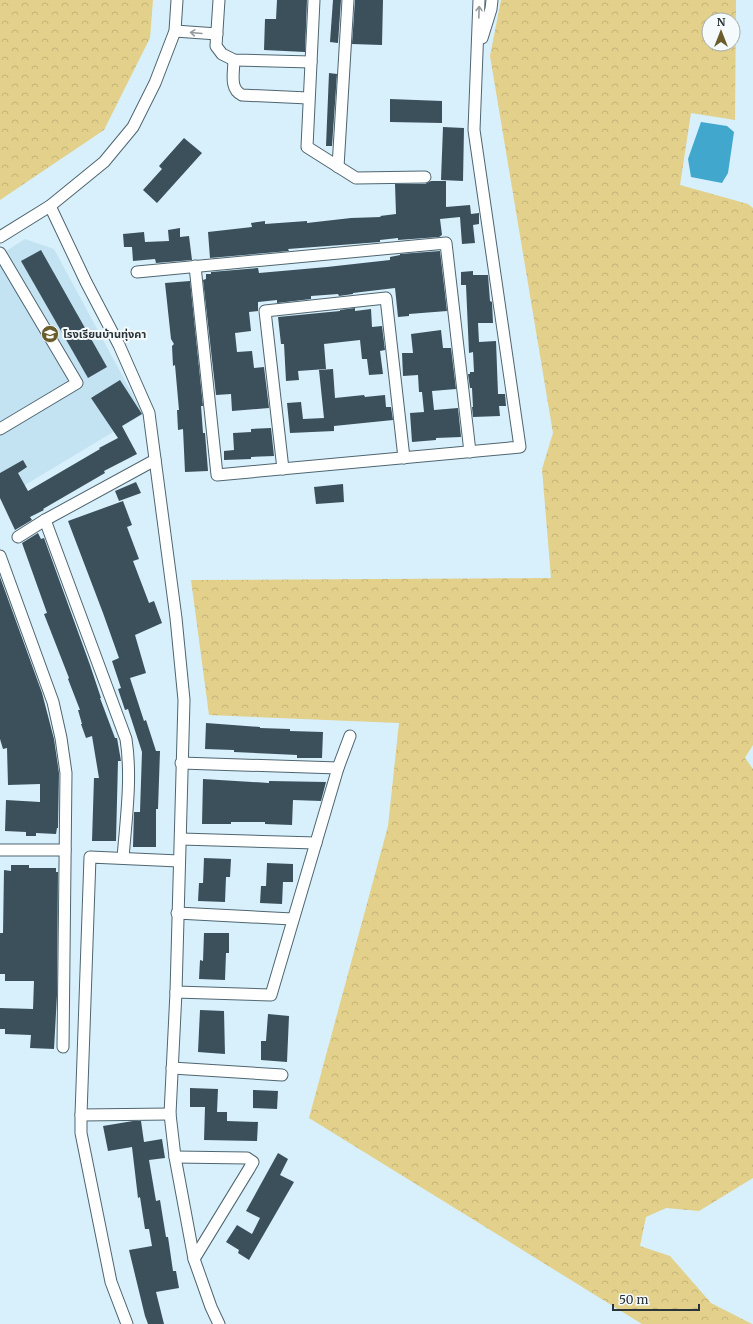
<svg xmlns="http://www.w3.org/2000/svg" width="753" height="1324" viewBox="0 0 753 1324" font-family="Merriweather,'Noto Sans Thai',serif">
<defs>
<pattern id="forest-crowns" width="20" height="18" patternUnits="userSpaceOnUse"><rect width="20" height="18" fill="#e3d08a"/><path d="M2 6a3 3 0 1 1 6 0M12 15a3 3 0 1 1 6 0" fill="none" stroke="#c3b378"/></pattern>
</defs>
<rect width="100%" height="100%" fill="#d7f0fc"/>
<polygon fill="#c3e3f3" points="25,239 54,249 143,414 0,500 0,255"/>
<g fill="url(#forest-crowns)" fill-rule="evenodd">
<polygon points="0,0 153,0 150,38 104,130 0,200"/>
<path d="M501 0H736L735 120 691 113 680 185 748 204 753 208V745L745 758 753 769V1178L699 1211 666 1208 646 1217 640 1246 670 1256 711 1303 752 1324H642L309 1118 388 826 399 723 209 715 191 580 551 578 542 469 553 433 490 56ZM709 20H733V44H709Z"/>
</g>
<polygon fill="#41a7cd" points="701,122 727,126 734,132 728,173 722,183 691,177 688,159"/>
<g fill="#3b505a">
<polygon points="277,0 307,0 305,52 264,50 265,19 276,19"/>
<polygon points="333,0 341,0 338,43 330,42"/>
<polygon points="355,0 383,0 382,45 352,44"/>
<polygon points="329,73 337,74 332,146 326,146"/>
<polygon points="390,99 442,101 442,123 390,122"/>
<polygon points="443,127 464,128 463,181 441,180"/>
<polygon points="184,138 202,153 157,203 143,190 162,169 159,166"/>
<polygon points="431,181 446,181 446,207 470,205 471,214 479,213 479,224 473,225 475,243 462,244 460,217 440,219 442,235 439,237 398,240 398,238 380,240 380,242 288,249 289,251 210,258 208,232 252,227 251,223 265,221 265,224 307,221 307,223 351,218 381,217 380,216 396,214 395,184 425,184"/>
<polygon points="180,228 180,237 189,236 192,260 156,263 155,259 133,261 132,247 124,247 123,234 144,232 145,242 169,241 168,230"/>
<polygon points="41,250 107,367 88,378 21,261"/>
<polygon points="440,251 447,311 409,314 409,316 398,317 395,288 353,293 353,294 339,296 338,294 311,296 311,299 277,303 277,300 258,302 258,311 249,312 251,331 235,333 237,352 252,351 254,368 264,367 269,408 232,411 231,394 216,395 203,280 206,279 206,274 211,274 211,272 258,268 259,273 327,267 390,260 390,257 400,255 400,254"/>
<polygon points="473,271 473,275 488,275 490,301 492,302 493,323 478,323 479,342 496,341 498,394 505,394 506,406 499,406 500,416 473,417 472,407 473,407 472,388 470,388 468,374 470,374 470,372 474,372 473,352 469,353 466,285 461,285 461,272"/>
<polygon points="190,281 203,406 201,406 203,433 205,433 208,471 185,472 183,429 178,430 177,410 179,410 175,365 173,366 172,346 174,344 171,339 165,283"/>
<polygon points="355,308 355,311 371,309 372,327 382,326 385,350 380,351 383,374 369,375 367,359 362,359 360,340 324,344 326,369 298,371 299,380 286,381 284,344 281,344 278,317 340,311 340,310"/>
<polygon points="441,330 443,348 451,348 456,389 432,391 434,410 458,408 461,437 436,438 436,440 412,442 410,413 424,412 422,392 419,392 418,375 403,376 402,353 413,353 411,334"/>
<polygon points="333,369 335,398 364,395 365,397 385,395 386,407 391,407 393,420 334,426 334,431 290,433 287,403 301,402 303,419 324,418 319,370"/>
<polygon points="120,380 142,414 122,426 137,454 104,471 105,473 43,509 44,510 30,517 32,520 15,530 0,498 0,473 23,460 27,467 18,473 28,491 100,449 99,448 118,438 91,398"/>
<polygon points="271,428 274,456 251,457 251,459 224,460 224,451 234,450 233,433 251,432 251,429"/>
<polygon points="136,482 141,493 119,501 115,491"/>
<polygon points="343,484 344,502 316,504 314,487"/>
<polygon points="123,501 132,525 127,527 139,559 133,561 149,603 154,601 162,623 135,635 146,673 130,678 144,721 146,720 156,751 160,751 158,809 156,809 156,847 133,847 134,812 140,812 142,752 128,709 125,710 118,689 121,688 112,661 119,658 103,613 68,521"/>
<polygon points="38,533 41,539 44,538 90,665 101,698 100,698 115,738 117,738 121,761 118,761 116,841 92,841 94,778 99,778 92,736 86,738 81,724 82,724 78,710 80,710 68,679 69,678 44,614 47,613 22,543"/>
<polygon points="0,577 42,693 54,739 59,773 58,828 57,828 56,834 36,833 36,836 26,836 26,832 5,831 6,800 40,802 40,784 8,785 7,748 3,749 0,739"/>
<polygon points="206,723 260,727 260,728 290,729 290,731 323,732 322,758 297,758 297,755 234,752 234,750 205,749"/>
<polygon points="203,779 269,783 269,781 326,782 321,801 293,800 292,825 265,824 265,822 231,822 231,824 202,824"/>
<polygon points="204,858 231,859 230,877 226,877 225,902 198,901 199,883 203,883"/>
<polygon points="267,863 293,864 293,882 283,882 282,904 260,903 261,886 266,886"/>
<polygon points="11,865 29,865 29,868 56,868 56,872 58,872 57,995 54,1049 30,1048 31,1035 5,1034 5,1029 0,1029 0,1008 33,1009 34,981 5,981 5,974 0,974 0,933 3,933 4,870 11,871"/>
<polygon points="204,933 229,933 229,953 226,953 225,980 199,979 200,960 203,961"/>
<polygon points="200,1010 224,1011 225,1054 198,1052"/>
<polygon points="268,1014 289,1016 287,1062 261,1060 261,1041 266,1041"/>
<polygon points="190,1088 218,1089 217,1112 227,1112 227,1121 258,1122 257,1141 204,1140 205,1107 190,1107"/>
<polygon points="253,1090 278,1091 277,1109 253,1108"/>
<polygon points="133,1121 141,1121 144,1142 162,1139 165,1158 149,1160 156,1201 160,1200 166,1237 168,1237 173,1271 176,1271 179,1288 156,1292 164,1324 148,1324 145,1316 129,1250 152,1246 149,1229 145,1229 140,1197 138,1198 132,1147 108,1151 103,1126"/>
<polygon points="278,1153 288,1159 280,1175 294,1182 249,1260 238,1253 239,1250 226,1242 237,1225 252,1234 260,1218 246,1211"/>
</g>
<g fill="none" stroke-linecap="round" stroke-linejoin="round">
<defs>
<g id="minor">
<polyline points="219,0 216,46 222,54 234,60 311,62"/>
<polyline points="314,0 307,147 356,178 425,177"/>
<polyline points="175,31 217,34"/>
<polyline points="482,38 491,9 492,0"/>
<path d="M234 60C234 72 229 89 242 95L308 98"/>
<polyline points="338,167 348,0"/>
<polyline points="50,206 86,282 119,345 149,413 150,421 176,618 184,700 176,992 170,1114 175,1157 194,1259 211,1307 219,1324"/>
<polyline points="0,237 50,206 104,162 133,127 155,83 175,31 177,0"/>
<polyline points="0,253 77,383 0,429"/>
<polyline points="195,266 217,475 520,447 474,130 479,0"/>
<polyline points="137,272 446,243 470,452"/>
<polyline points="283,469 265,311 386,298 404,458"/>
<path d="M45 520 126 739C132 778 126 819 123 858"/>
<polyline points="18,537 45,520 155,460"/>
<polyline points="0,556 53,702 61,738 66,773 63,1047"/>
<polyline points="181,763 338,768"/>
<polyline points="181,839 316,843"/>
<polyline points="0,850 65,850"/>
<polyline points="177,913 292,919"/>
<polyline points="176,992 271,995 338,768 350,736"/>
<polyline points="172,1068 282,1075"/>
<polyline points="81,1115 170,1114"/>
<polyline points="175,1157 247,1158 253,1162 249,1169 194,1259"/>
<polyline points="127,1324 111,1282 81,1133 81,1115 90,857 179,861"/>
</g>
</defs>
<use href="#minor" stroke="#4f656f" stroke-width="13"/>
<use href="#minor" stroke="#fff" stroke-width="11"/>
</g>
<defs><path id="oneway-shaft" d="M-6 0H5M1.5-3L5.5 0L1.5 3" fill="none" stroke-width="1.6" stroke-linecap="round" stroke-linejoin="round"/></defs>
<g stroke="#959a9c">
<use href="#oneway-shaft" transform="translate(479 12) rotate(-88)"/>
<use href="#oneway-shaft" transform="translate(196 33) rotate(-175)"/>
</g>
<defs>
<symbol id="school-disc" viewBox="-11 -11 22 22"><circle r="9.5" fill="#6a5d2a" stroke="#f5fafc"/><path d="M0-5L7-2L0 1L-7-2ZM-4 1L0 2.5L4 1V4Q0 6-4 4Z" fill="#fff"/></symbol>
</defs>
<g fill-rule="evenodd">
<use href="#school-disc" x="40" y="324" width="20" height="20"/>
</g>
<g text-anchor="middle" stroke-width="4" stroke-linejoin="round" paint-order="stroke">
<g font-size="11" font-weight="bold" fill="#2b3539" stroke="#f5fafc" text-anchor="start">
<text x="63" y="338">โรงเรียนบ้านทุ่งคา</text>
</g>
</g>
<g transform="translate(721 32)"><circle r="19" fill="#f5fafc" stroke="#a4abae"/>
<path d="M0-3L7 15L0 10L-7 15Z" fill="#6a5d2a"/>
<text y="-6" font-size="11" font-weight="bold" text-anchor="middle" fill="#2b3539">N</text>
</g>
<path d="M613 1304v6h86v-6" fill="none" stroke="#2b3539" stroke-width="2"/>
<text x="619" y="1304" font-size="12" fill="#2b3539" stroke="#f5fafc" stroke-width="3" paint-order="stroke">50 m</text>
</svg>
